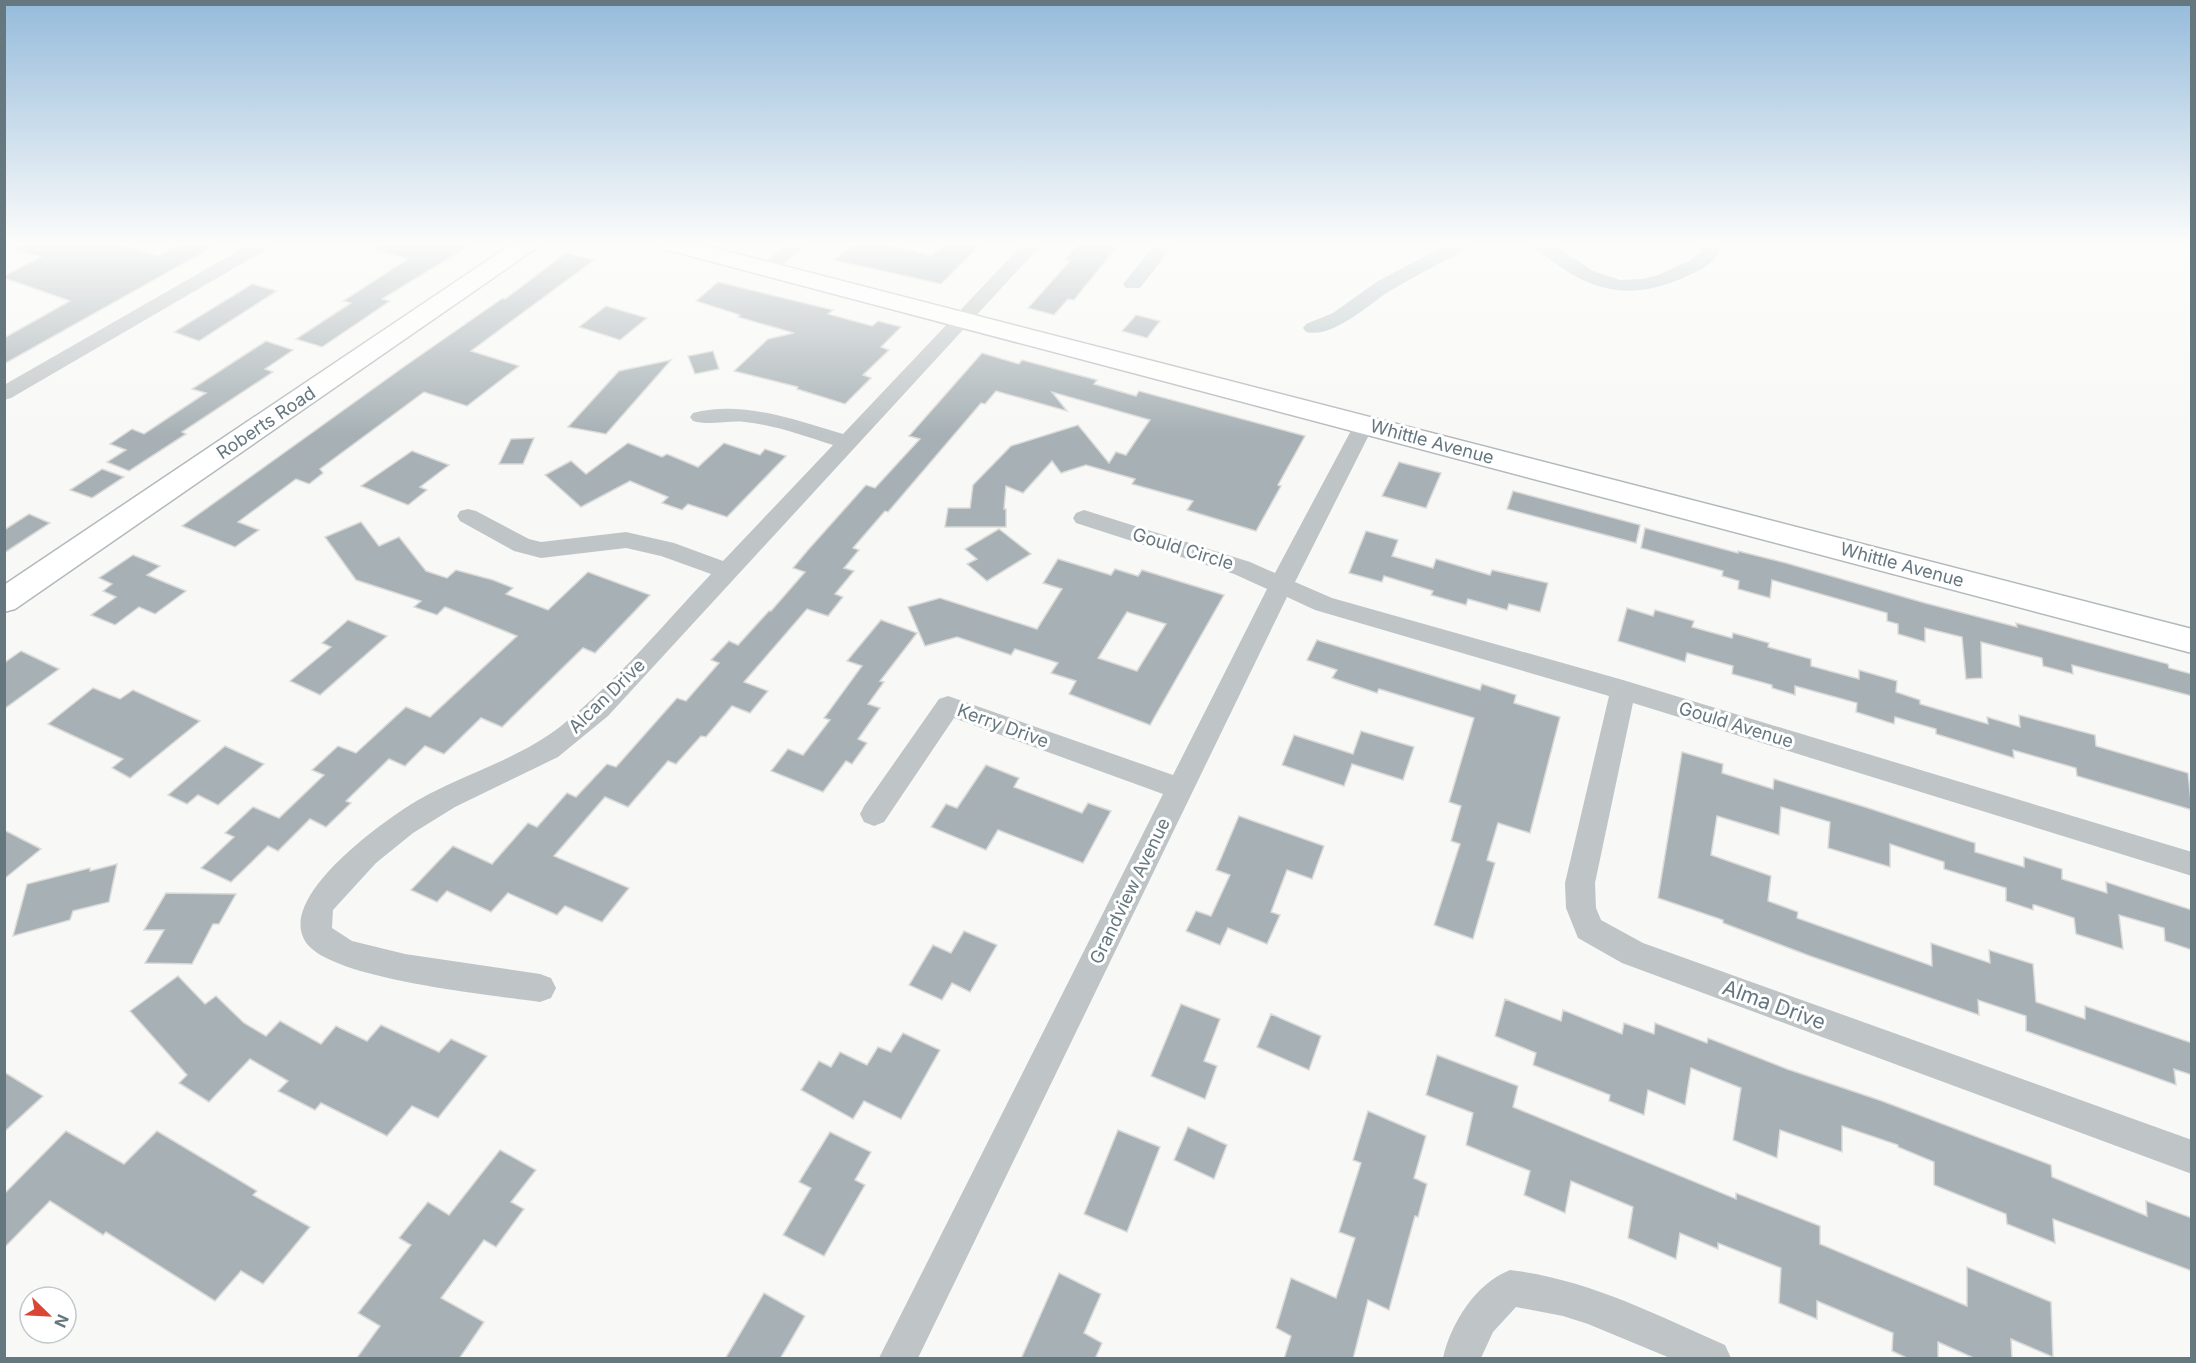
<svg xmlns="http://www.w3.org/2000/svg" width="2196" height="1363" viewBox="0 0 2196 1363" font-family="Inter,sans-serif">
<rect width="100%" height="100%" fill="#f8f8f6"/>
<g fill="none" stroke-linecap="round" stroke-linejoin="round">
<g fill="#b8c5c8" fill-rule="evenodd">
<polygon points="1155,244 1174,244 1140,288 1126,288 1123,284"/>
<path d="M1448 244H1471L1469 248C1444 261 1419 274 1395 288 1371 301 1335 339 1306 332L1303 328 1306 324 1333 313 1378 281Z"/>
<path d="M1530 244H1552L1593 271 1620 280 1642 279 1658 275 1689 261 1701 252V244H1719L1720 252C1711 266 1698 271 1683 278 1632 300 1595 293 1552 261 1545 256 1535 251 1530 244Z"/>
</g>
</g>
<g fill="#a7b1b5" stroke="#dadad8" stroke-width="1.5" fill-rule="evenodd">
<polygon points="19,244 122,244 158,256 179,244 218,244 4,364 4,338 70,301 4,278 4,276 41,257 16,249"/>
<polygon points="377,244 472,244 382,299 390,301 322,347 296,339 351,303 343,301 408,259 376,249"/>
<polygon points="853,244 886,244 932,256 944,244 981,244 941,284 834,260"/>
<polygon points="1079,244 1119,244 1074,300 1068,299 1054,315 1028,308 1070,261 1065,260"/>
<polygon points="566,253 594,260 471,351 519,366 467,406 424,392 320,469 323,473 309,484 296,479 238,522 259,530 235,547 182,526 405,366 503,298 505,299"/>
<polygon points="718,282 833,310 828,314 872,326 878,321 901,327 881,347 889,350 863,375 871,378 845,404 797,389 798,387 734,371 768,339 794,333 738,317 740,315 696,301"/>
<polygon points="252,284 277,291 199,341 174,332"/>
<polygon points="606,306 647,318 620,340 579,327"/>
<polygon points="1136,315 1160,321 1147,338 1122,331"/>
<polygon points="266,341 293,350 265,369 273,372 182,432 186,434 129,471 107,462 126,450 110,444 132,429 144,434 206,393 192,389"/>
<polygon points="713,351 719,369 695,374 688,356"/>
<polygon points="982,353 1019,364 1022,360 1097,380 1094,384 1136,396 1139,391 1305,436 1278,485 1281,486 1256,531 1187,510 1193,501 1132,484 1135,479 1086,465 1061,473 1052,461 1023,493 1006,486 1004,509 1006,509 1006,527 945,527 948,508 970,508 973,485 1011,446 1078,425 1109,463 1116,452 1126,455 1150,420 1052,392 1067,411 996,391 985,404 981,403 888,512 885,511 853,548 859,550 844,568 854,571 835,594 843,597 828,616 807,609 744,682 768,691 750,713 732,706 706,737 701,736 676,764 668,761 628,807 605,797 554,856 629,888 602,922 565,906 557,915 508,893 491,912 447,891 437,902 411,890 453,846 492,864 528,823 537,827 567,793 576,797 607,764 616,767 677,698 686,701 719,663 711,660 729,641 738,645 769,611 771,611 805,572 793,568 808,550 866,485 875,488 920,439 909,436"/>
<polygon points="671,360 606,434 568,427 619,371"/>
<polygon points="534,438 523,464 499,464 511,439"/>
<polygon points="628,443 662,457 667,454 698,467 724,443 760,455 765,449 786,456 727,517 688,504 682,510 662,503 668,497 630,481 581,507 545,475 571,461 586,474"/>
<polygon points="412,451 449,465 420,487 427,490 408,505 361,486"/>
<polygon points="1399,462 1441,473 1426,508 1382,496"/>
<polygon points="102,469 124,477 92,498 70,490"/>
<polygon points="1513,491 1640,525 1636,543 1507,509"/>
<polygon points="29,514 50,523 4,553 4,530"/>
<polygon points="361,522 379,546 399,537 426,571 447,578 456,570 493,580 513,588 506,594 548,610 588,572 650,595 595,653 583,648 502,727 481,718 444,754 425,746 405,766 389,759 346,801 351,803 326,827 310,819 278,851 268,846 231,882 201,868 234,837 225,833 253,807 279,818 324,775 312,770 338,746 356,753 406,707 430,717 517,636 445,607 437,615 414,607 421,601 356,580 325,537"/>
<polygon points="1645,528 1738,553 1738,551 1786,563 1925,603 2017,627 2016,623 2168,664 2169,668 2192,674 2192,696 2072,665 2073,674 2043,666 2042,658 1981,642 1982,678 1966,679 1962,637 1925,628 1925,642 1898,634 1898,624 1887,621 1887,613 1772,580 1770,598 1738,589 1739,581 1722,576 1723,571 1641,548"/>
<polygon points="999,529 1031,554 987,581 967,564 977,559 965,549"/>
<polygon points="1366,531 1398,540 1392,556 1433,568 1436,559 1490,575 1492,570 1548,583 1540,612 1509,604 1507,610 1468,599 1466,605 1431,595 1433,591 1384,576 1382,582 1349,573"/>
<polygon points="133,555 160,566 147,575 186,591 155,614 139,607 115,625 91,615 116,597 103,591 112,584 99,578"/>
<path d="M1058 559 1111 575 1115 569 1138 576 1142 570 1224 595 1150 725 1069 694 1076 681 1051 673 1058 663 1015 649 1011 655 957 637 925 646 908 607 940 598 1037 629 1062 589 1043 583ZM1127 612 1166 624 1137 671 1098 658Z"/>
<polygon points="1627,608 1653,616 1655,610 1694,621 1692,627 1732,638 1733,633 1769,643 1768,647 1811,659 1811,666 1859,679 1859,670 1897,681 1896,692 1920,700 1920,704 1988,724 1987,717 2020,727 2019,715 2095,735 2096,746 2188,773 2192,810 2077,776 2076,768 2013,750 2014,758 1936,734 1936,729 1895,717 1894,724 1856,712 1857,703 1795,686 1795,695 1772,688 1772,685 1732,674 1733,666 1687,653 1685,662 1618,641"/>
<polygon points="348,620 387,636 320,695 290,681 331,647 322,643"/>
<polygon points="881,620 917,633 880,681 884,682 868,704 880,708 858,739 867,743 852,764 846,761 823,792 771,771 788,749 803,755 830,720 824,718 862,666 847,661"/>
<polygon points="1317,640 1480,690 1482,684 1516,695 1514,703 1560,717 1530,833 1498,823 1487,860 1495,863 1473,939 1434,925 1460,844 1451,841 1461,806 1449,802 1474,718 1379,689 1377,693 1332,678 1337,670 1307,660"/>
<polygon points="21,651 59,669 4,709 4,663"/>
<polygon points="93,688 120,699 133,690 200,721 130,778 112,768 123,759 48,724"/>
<polygon points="1361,731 1414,747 1403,780 1352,764 1344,786 1282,765 1294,735 1353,754"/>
<polygon points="225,746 264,764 218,805 198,795 187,804 168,795"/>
<polygon points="1682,752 1723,764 1722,773 1773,789 1774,779 1865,807 1975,843 1975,852 2024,867 2024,857 2062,869 2062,879 2107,893 2106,882 2192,910 2192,950 2165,941 2164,928 2119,915 2123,949 2076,934 2074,918 2035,905 2033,905 2033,910 2006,901 2006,888 1944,869 1944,862 1890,844 1890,867 1828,848 1830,822 1781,807 1779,835 1717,816 1711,855 1771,876 1768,901 1798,912 1797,918 1932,966 1931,943 1990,963 1989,950 2033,964 2036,1002 2085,1019 2085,1006 2192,1043 2192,1075 2174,1069 2176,1085 2026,1031 2026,1016 1978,1000 1979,1015 1810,956 1723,923 1723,920 1658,898"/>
<polygon points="986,765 1019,778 1014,787 1082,813 1088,803 1111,811 1083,863 998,830 986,850 931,827 946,804 957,808"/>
<polygon points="1239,816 1324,846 1312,879 1287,870 1271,912 1280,915 1267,944 1228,928 1220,945 1186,931 1196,911 1211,916 1230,875 1216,870"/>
<polygon points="4,830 41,849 4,879"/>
<polygon points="117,864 109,902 73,911 70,920 13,936 27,884 90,868 90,871"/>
<polygon points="166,893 236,894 219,924 213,924 192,964 145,963 164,930 144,930"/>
<polygon points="964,931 997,945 970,992 952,983 942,1000 909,985 933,945 951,953"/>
<polygon points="178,976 205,1004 216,996 244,1023 266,1036 280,1021 321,1044 336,1026 367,1041 381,1025 439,1052 451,1039 487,1056 438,1118 412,1106 387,1136 321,1103 315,1110 278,1091 288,1081 250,1059 209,1102 179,1083 187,1075 130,1011"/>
<polygon points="1505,999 1561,1021 1563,1010 1622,1034 1624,1023 1654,1034 1655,1023 1707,1043 1708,1038 1787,1069 1882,1101 2051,1165 2052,1177 2147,1216 2146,1201 2192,1218 2192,1271 2053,1219 2055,1243 2007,1224 2006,1214 1934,1185 1934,1162 1898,1147 1898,1145 1842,1126 1842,1152 1780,1130 1777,1158 1733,1140 1741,1088 1691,1068 1685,1105 1648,1090 1644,1115 1609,1101 1610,1095 1533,1065 1536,1053 1495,1036"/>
<polygon points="1181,1004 1220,1019 1204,1061 1217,1066 1205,1099 1151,1076"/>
<polygon points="1271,1014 1321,1036 1309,1070 1257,1047"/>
<polygon points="903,1033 940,1050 901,1119 864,1101 853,1119 801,1090 819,1061 831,1067 840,1052 867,1065 878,1047 891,1052"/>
<polygon points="1437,1055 1518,1086 1513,1107 1736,1199 1736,1193 1820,1226 1820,1244 1967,1306 1967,1267 2051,1302 2053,1357 2011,1339 2012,1359 1976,1359 1938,1342 1938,1359 1909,1359 1892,1351 1893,1333 1817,1301 1817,1319 1779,1303 1781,1268 1718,1243 1718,1249 1680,1233 1676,1259 1628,1238 1633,1207 1571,1181 1565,1213 1524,1195 1530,1171 1466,1145 1473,1113 1426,1095"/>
<polygon points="4,1072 43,1096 4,1132"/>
<polygon points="1368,1111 1426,1136 1414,1178 1427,1184 1418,1217 1415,1216 1389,1310 1368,1300 1353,1359 1284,1359 1291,1336 1276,1328 1291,1278 1336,1298 1355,1238 1339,1232 1361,1163 1353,1160"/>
<polygon points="1188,1127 1227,1145 1214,1179 1174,1160"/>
<polygon points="1118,1130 1160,1147 1127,1232 1084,1214"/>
<polygon points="66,1131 124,1164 157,1131 257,1191 253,1195 310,1227 263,1284 241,1271 215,1301 106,1232 103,1235 50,1201 4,1248 4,1194"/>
<polygon points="830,1132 871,1152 855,1180 865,1185 824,1256 783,1235 811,1188 799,1182"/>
<polygon points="500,1150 536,1170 511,1202 524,1209 496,1247 484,1240 441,1298 484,1322 459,1359 356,1359 380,1326 358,1313 411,1245 399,1238 428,1202 449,1215"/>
<polygon points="1059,1273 1101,1294 1084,1333 1102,1343 1095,1359 1021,1359"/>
<polygon points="764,1293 805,1316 780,1359 725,1359"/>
</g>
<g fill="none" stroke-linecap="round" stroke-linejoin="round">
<defs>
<g id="secondary">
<polygon points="512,244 538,244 535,249 15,609 4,612 4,585"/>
<polygon points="661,244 699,244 2192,629 2192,653 664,249"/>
</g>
</defs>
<use href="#secondary" stroke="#b2b9bc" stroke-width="3"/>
<g fill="#bfc5c7" fill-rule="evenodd">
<polygon points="4,244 17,244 14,248 4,251"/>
<polygon points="250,244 272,244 269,248 11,398 4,400 4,385"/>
<polygon points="786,244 806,244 775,272 763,272 760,268 763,264"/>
<path d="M1023 244H1042L608 716 558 757 455 807 413 833 376 863 333 910 332 928 352 941 405 954 540 974 551 978 556 988 551 998 540 1002C492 995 338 980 308 945 270 900 388 817 420 799 466 773 519 759 561 726 616 682 663 625 711 574L661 556 626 548 541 558 514 551 460 521 457 516 460 511 468 509 476 511 529 539 541 542 626 532 674 543 723 561 833 445C804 436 775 425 745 422 728 420 710 426 693 421L690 417 693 413C743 400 795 420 843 434Z"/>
<polygon points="1364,419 1371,420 1374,425 1295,582 1332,598 1623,680 2192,852 2192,876 1633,703 1595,883 1596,908 1601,920 1643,943 2192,1140 2192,1174 1622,963 1578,938 1566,908 1565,883 1609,696 1315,610 1287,597 918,1358 879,1358 1163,794 954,718 884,822 874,826 864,822 860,814 864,806 939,699 948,696 1173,775 1267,589 1234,574 1076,523 1073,518 1076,513 1084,510 1250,562 1275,573 1354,425 1357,420"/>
<path d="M1510 1270C1587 1279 1655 1314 1725 1345L1731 1358H1670L1588 1324 1563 1316 1516 1307 1493 1332 1481 1358H1443C1451 1323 1475 1284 1510 1270Z"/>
</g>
<use href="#secondary" fill="#fff" fill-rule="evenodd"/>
</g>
<linearGradient id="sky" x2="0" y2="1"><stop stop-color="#95bbdb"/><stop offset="0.56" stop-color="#fcfcfb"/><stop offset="1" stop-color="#fcfcfb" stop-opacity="0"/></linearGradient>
<rect width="2196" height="435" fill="url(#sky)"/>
<g text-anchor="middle" stroke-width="6" stroke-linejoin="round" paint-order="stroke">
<g font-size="18" fill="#65777f" stroke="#fff">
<text transform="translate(266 423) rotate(-34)" y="6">Roberts Road</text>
<text transform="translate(1432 442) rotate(15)" y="6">Whittle Avenue</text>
<text transform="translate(1183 549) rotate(17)" y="6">Gould Circle</text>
<text transform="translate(1902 565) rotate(15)" y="6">Whittle Avenue</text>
<text transform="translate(607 696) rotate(-44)" y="6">Alcan Drive</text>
<text transform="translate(1736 725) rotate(17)" y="6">Gould Avenue</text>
<text transform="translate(1003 726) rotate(20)" y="6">Kerry Drive</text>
<text transform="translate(1130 891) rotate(-64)" y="6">Grandview Avenue</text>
</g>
<g font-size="21" fill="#65777f" stroke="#fff">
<text transform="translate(1774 1005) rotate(20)" y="7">Alma Drive</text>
</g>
</g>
<rect width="2196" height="1363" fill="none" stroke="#65777f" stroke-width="12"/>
<g transform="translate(48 1315) rotate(114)"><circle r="28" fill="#ffffff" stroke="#c1c9cc" stroke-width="1.5"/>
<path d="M0-4.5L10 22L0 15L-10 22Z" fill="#d94634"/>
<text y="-9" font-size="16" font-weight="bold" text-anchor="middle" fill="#65777f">N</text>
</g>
</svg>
